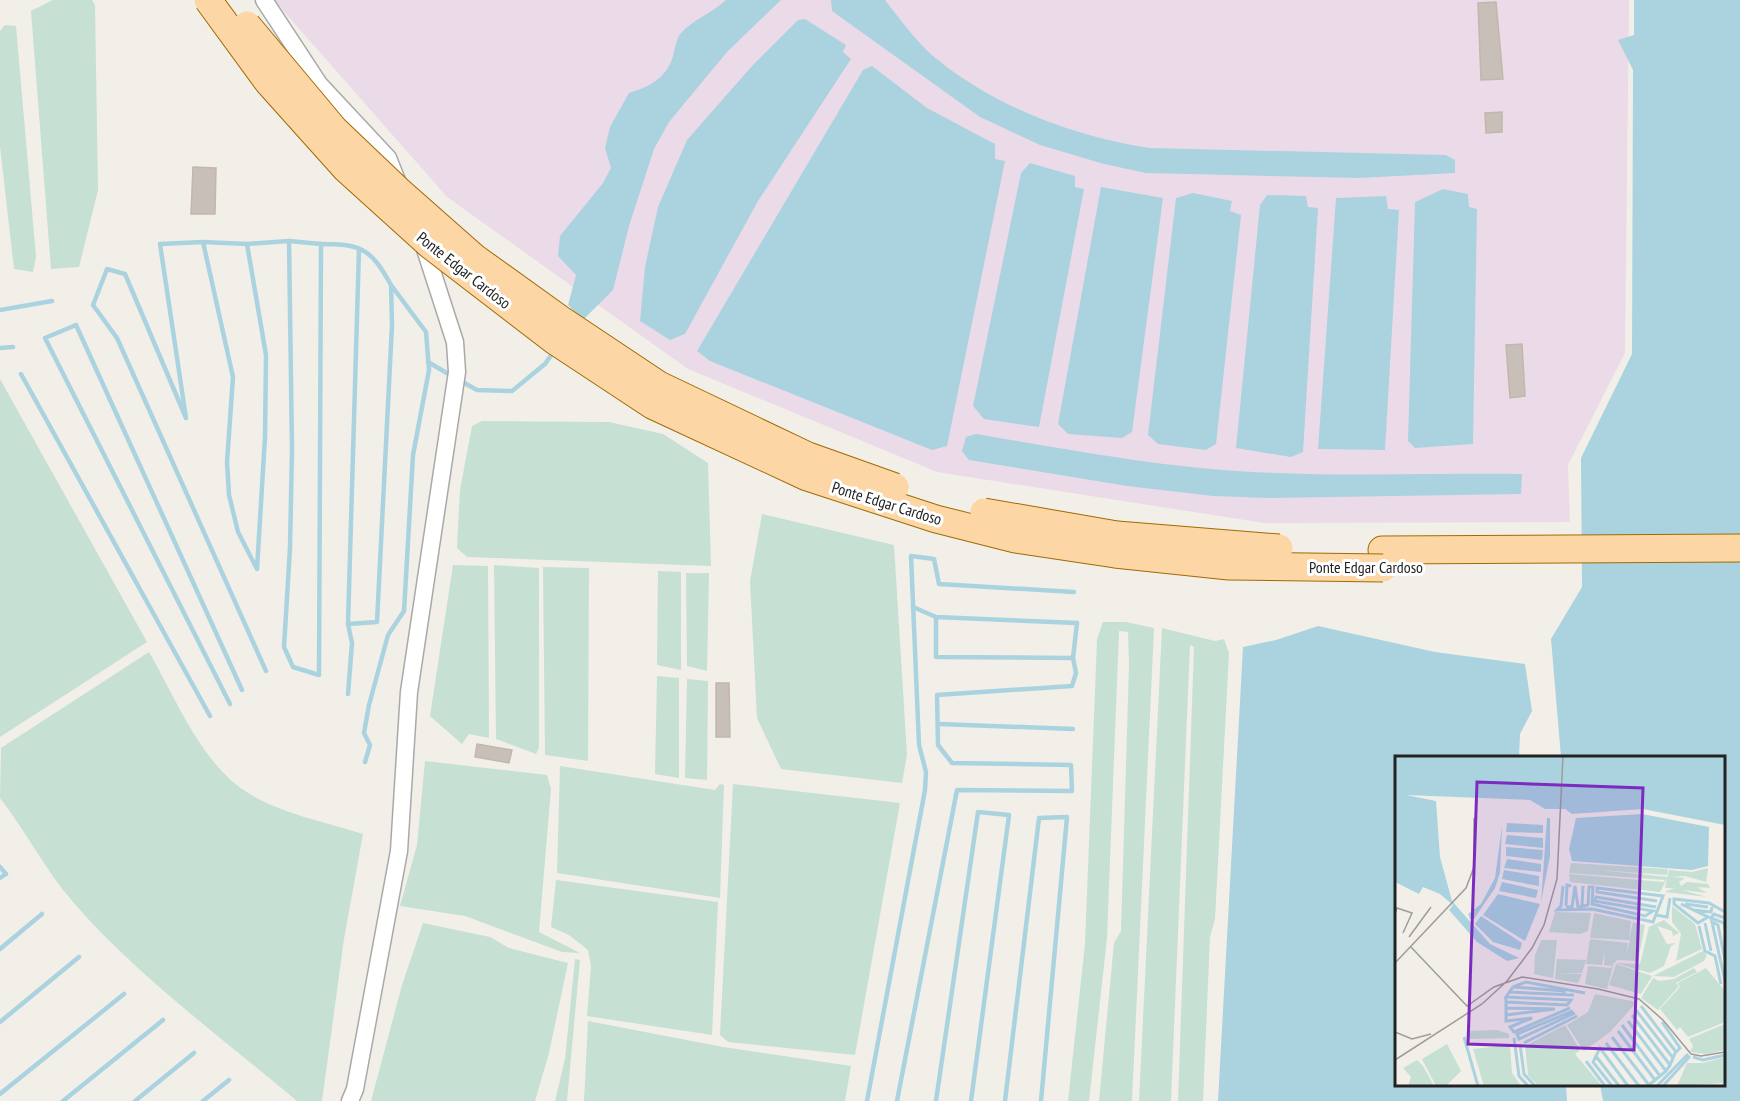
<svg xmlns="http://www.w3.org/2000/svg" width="1740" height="1101" viewBox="0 0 1740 1101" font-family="'PT Sans Narrow',sans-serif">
<rect width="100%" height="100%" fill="#f2efe9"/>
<polygon fill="#ebdbe8" points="274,0 1629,0 1625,353 1568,465 1570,522 1264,523 937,472 688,369 447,197"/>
<g fill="#c6e0d4">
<polygon points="53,0 92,0 95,5 98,190 79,267 51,269 31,11"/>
<polygon points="5,25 16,26 36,257 33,272 14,269 0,146 0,31"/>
<polygon points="0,379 147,642 0,737"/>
<polygon points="482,421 609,422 663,434 708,463 711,566 467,557 457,548 460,490 472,426"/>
<polygon points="762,514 894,545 907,755 902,783 781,769 757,718 750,581"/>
<polygon points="453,565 488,566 489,738 469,734 462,744 430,716"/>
<polygon points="494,565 539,568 539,747 536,754 496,739"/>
<polygon points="543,567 589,568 588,761 545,755"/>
<polygon points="658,571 681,572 681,670 657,665"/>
<polygon points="686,573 709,573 707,671 687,666"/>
<polygon points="1103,622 1126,622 1154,628 1132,1101 1099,1101 1114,943 1121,931 1129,665 1128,632 1119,631 1107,938 1089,1101 1068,1101 1085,944 1097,639"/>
<polygon points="1162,628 1215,641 1224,639 1229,653 1215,919 1210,937 1203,1101 1178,1101 1194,647 1190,645 1171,1101 1139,1101"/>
<path d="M149 652C174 695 198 755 238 786 272 812 322 821 363 834L344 939 322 1101H297C221 1037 138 977 73 902 45 870 26 831 0 798L1 748Z"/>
<polygon points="657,676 679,678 679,778 655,774"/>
<polygon points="687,679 708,681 707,780 685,778"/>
<polygon points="425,761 547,775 551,789 539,932 580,953 562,952 465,916 400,906 417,845"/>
<polygon points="560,766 715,790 720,784 724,785 720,898 557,873"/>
<polygon points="733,784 900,803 855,1055 728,1042 720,1035"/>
<polygon points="556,880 718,902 712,1035 587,1016 591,966 588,950 569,935 551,927"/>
<polygon points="423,923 490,937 509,948 568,963 549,1053 535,1101 371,1101 402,985"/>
<polygon points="575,959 580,960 567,1101 555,1101 565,1059"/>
<polygon points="588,1021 723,1047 851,1066 845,1101 584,1101"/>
</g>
<g fill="#aad3df">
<path d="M726 0H781L727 52 669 122 654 149 629 226 613 290 583 320 568 305 576 275 558 256 560 236 603 183 611 168 605 148 610 127 629 93C649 87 667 78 673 56 675 49 676 39 681 33 694 19 712 13 726 0Z"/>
<path d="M831 0H885C899 18 916 41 933 56 993 106 1074 137 1150 148L1446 155 1455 160V173L1359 178 1146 173 1104 164 1040 145 980 117 832 11Z"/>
<polygon points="1634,0 1740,0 1740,1101 1603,1101 1600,1085 1724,1084 1724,758 1561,757 1551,639 1582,587 1581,458 1632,354 1633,70 1618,40 1634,35"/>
<polygon points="805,19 846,45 843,52 851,59 758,201 685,334 670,340 640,321 645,267 658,207 687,140 752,66 798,20"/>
<polygon points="872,66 927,108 995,144 995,159 1005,161 947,446 932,450 710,361 697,351 863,70"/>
<polygon points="1030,163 1075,176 1075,187 1084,189 1039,427 984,419 973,406 1021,173"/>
<polygon points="1101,187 1163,198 1132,432 1122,438 1068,434 1058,424"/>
<polygon points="1443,189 1468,194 1469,207 1477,209 1473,444 1415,448 1408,441 1415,202"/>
<polygon points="1193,193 1232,201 1230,211 1241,215 1216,444 1206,450 1158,444 1148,435 1176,198"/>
<polygon points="1267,195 1306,196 1308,207 1318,208 1303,452 1291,457 1236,448 1260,205"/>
<polygon points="1386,196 1388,209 1399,210 1385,450 1318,449 1336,198"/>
<path d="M976 434C1054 447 1132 462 1211 469 1314 478 1419 473 1522 474L1521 494 1268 498 1213 496 1127 486 969 460 962 451 966 437Z"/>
<polygon points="1318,626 1435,652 1525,664 1532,711 1520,734 1519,757 1396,758 1396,1084 1566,1085 1567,1101 1218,1101 1243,647 1276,640"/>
</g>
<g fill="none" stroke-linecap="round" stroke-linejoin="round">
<g stroke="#aad3df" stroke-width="4.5">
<path d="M289 241 292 450 290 548 284 647 293 667 319 675 321 244C362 244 371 249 391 285"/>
<polyline points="203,242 233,377 227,462 229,495 238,532 257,569 265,437 266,355 247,244 289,241 321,244"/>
<polyline points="247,244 203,242 160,244 186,418 125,274 107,269 93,305 117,338 266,671"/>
<polyline points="0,310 52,301"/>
<polyline points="0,348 13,347"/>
<polyline points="428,362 452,376"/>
<polyline points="21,374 210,716"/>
<polyline points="459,380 477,390 512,391 545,364 554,351"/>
<polyline points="913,607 936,617 1077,623 1073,658"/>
<polyline points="348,624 377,622 392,325 391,285 426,332 429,370 413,455 404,611 388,635 369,705 364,733 370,745 365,762"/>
<polyline points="348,694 352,643 348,624 359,249"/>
<polyline points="230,704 45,338 76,325 242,690"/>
<polyline points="939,724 1073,729"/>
<polyline points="0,867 6,874 0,878"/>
<polyline points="0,949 42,914"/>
<polyline points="0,1022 79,957"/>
<polyline points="0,1094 124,994"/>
<polyline points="63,1101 163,1020"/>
<polyline points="135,1101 194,1053"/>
<polyline points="203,1101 229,1080"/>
<polyline points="867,1101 925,790 926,772 919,745 911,556 934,559 939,584 1074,592"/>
<polyline points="897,1101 957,790 1072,791 1071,765 952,763 938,745 937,695 1072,686 1076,673 1073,658 936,657 936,617"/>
<polyline points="936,1101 978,812 1009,815 971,1101"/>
<polyline points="1005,1101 1039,818 1067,817 1041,1101"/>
</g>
</g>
<g fill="#c7bfb8" stroke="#c4b6ab" stroke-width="1.5">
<polygon points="1496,2 1503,79 1481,80 1478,3"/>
<polygon points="1502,112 1502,132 1486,133 1485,113"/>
<polygon points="193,167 216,168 215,214 191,214"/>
<polygon points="1522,344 1525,396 1510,398 1506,345"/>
<polygon points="716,683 729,683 730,737 716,737"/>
<polygon points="477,744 512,750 509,763 475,757"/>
</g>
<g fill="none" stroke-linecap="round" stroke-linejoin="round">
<defs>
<g id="street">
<polyline points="264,0 319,84 388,158 398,183"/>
<polyline points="350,1101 355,1089 399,851 409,692 457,372 455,342 423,243"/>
</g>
<polyline id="primary" points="1382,550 1740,548"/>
</defs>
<use href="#street" stroke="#a9a9a9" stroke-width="19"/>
<use href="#primary" stroke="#a06b00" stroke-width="29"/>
<use href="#street" stroke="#fff" stroke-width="16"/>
<use href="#primary" stroke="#fcd6a4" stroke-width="27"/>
<defs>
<g id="primary-bridge">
<polyline points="208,0 268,82 346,169 430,245 555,341 652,405 807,477 936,519 1015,539 1115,554 1229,566 1383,568"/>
<polyline points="247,25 334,129 398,190 475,258 560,319 659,385 808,456 895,487"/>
<polyline points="984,512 1117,535 1279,548"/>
</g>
</defs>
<use href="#primary-bridge" stroke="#a06b00" stroke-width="29" stroke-linecap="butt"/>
<use href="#primary-bridge" stroke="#fcd6a4" stroke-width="27"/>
</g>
<g text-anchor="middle" stroke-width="6" stroke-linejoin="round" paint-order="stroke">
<g font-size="16" fill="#222" stroke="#fff">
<text transform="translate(464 270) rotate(38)" y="6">Ponte Edgar Cardoso</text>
<text transform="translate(887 503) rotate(17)" y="6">Ponte Edgar Cardoso</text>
<text x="1366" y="573">Ponte Edgar Cardoso</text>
</g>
</g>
<g transform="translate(1395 756)">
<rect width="330" height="330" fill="#f2efe9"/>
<path d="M176 107 273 113 272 119 204 114 273 121 265 136 175 126 174 118 269 126 270 124 174 117ZM313 112 311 126 290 120 277 121 290 122 284 126 286 130 292 126 313 128 315 132 302 131 312 137 287 134 312 141 270 136 279 132H270L274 114 297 116ZM277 150 300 168 307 193 281 205 286 178 277 166ZM160 156 196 157 193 175 185 178 154 176ZM199 157 236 165 234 183 238 166 250 169 243 205 222 204 216 210 209 209 210 196 207 209 191 208 195 183 233 187 231 200 235 184 195 182ZM269 164 284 177 278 180 277 175 262 170 272 188 281 187 276 190 269 210 255 217 220 207 245 208 254 171ZM146 184H162L158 222 139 218 140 199ZM308 195 312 199 309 205 279 221 258 220ZM162 203 191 204 187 217H163L187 218 183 227 160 223ZM219 206 212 233 190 228 193 210 216 212ZM221 208 257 220 246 238 214 229ZM299 212 302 216 281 227 284 230 263 254 246 242 258 222 264 225 279 223ZM311 212 330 235V266L293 281 285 271 282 274 265 253 285 231 283 227ZM200 238 242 246 215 276 189 295 172 269 193 256ZM330 268V294L312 298 295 296 298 290 294 283ZM170 269 185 294 180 298 207 330H143L133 319 130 290ZM102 274 114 278V282L75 283 72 275ZM52 288 66 315 51 330H41L27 303ZM115 289 117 317 126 330H89L78 293ZM330 301V327L282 330 292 307H308ZM22 304 28 310 39 330H13L16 321 8 312Z" fill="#c6e0d4"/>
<path d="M0 0H330V69L248 53 177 58 170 53H150L135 44 11 39 41 45 45 101 57 145 95 188 124 202 112 205 82 186 54 154 58 149 45 138 28 131 24 138 0 126ZM247 58 314 71 313 110 297 114 177 105 174 93 181 62ZM152 62H155V100L146 146ZM112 67 148 69V77L111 76ZM107 70 105 117 100 132 79 163H75L73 158 86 148 100 122ZM112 79 148 82V92L110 88ZM111 91 148 94 147 104 111 100ZM112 103 146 108V116L109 112ZM109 114 144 120V130L107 123ZM107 126 143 134 141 142 104 135ZM103 138 145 148 130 185 88 159ZM86 160 127 187 125 194 98 186 80 168Z" fill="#aad3df"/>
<path fill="none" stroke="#aad3df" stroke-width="3" d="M168 130 166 150 162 154 197 153 258 166 268 140 202 132V136L262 145M286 148 313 161 303 167 279 148V143L314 147 330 156M290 148 313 151M171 150 172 129 176 130M187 150 188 130M171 151H177L180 130 183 151 193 149 194 131H198L197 148 250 160 258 155 200 145 201 141 261 151M299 154 316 156 317 151M261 159 272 161 275 142M330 162 319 158 316 162 329 167 330 173M310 167 316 195M304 170 310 195 320 200 326 228M330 204 323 169 317 166 330 225M113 236 179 239M169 239V235L118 231 131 226 190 237M111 242V252L160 253 111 259M111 246 172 249 176 244 111 241 118 231M246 250 281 296 285 292 267 266M111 252V265L137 262 115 271 119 276 175 252M241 254 278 302 280 297M178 255 122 278 124 283 180 257M237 259 275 309 278 302M233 265 271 315 275 309M227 269 265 320 271 315M223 275 260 324 265 320M69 281 83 330M217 281 254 329 260 324M119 282 124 320 133 330M129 287 182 260M211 287 244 330M125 288 129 318 140 330M200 299 224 330M298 301 308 304 330 299M191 305 210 330M217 330 198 306 205 292 233 330M262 330 293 298M268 330 295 300"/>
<path fill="none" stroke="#9f9d99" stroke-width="1.5" d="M0 158 2 152 17 157 8 177M14 181 36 151M15 190 72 250 99 231 127 221 203 233 244 243 268 264 296 298 306 300 330 296M0 207 71 132 79 111V62M0 276 17 283 36 278M0 304 87 248 112 225 137 192 149 169 162 123 168 0"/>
<path fill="#7b2cbf" fill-opacity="0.15" stroke="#7b2cbf" stroke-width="3" d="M82 26 248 32 239 294 73 288Z"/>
<rect width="330" height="330" fill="none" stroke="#222" stroke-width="3"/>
</g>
</svg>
